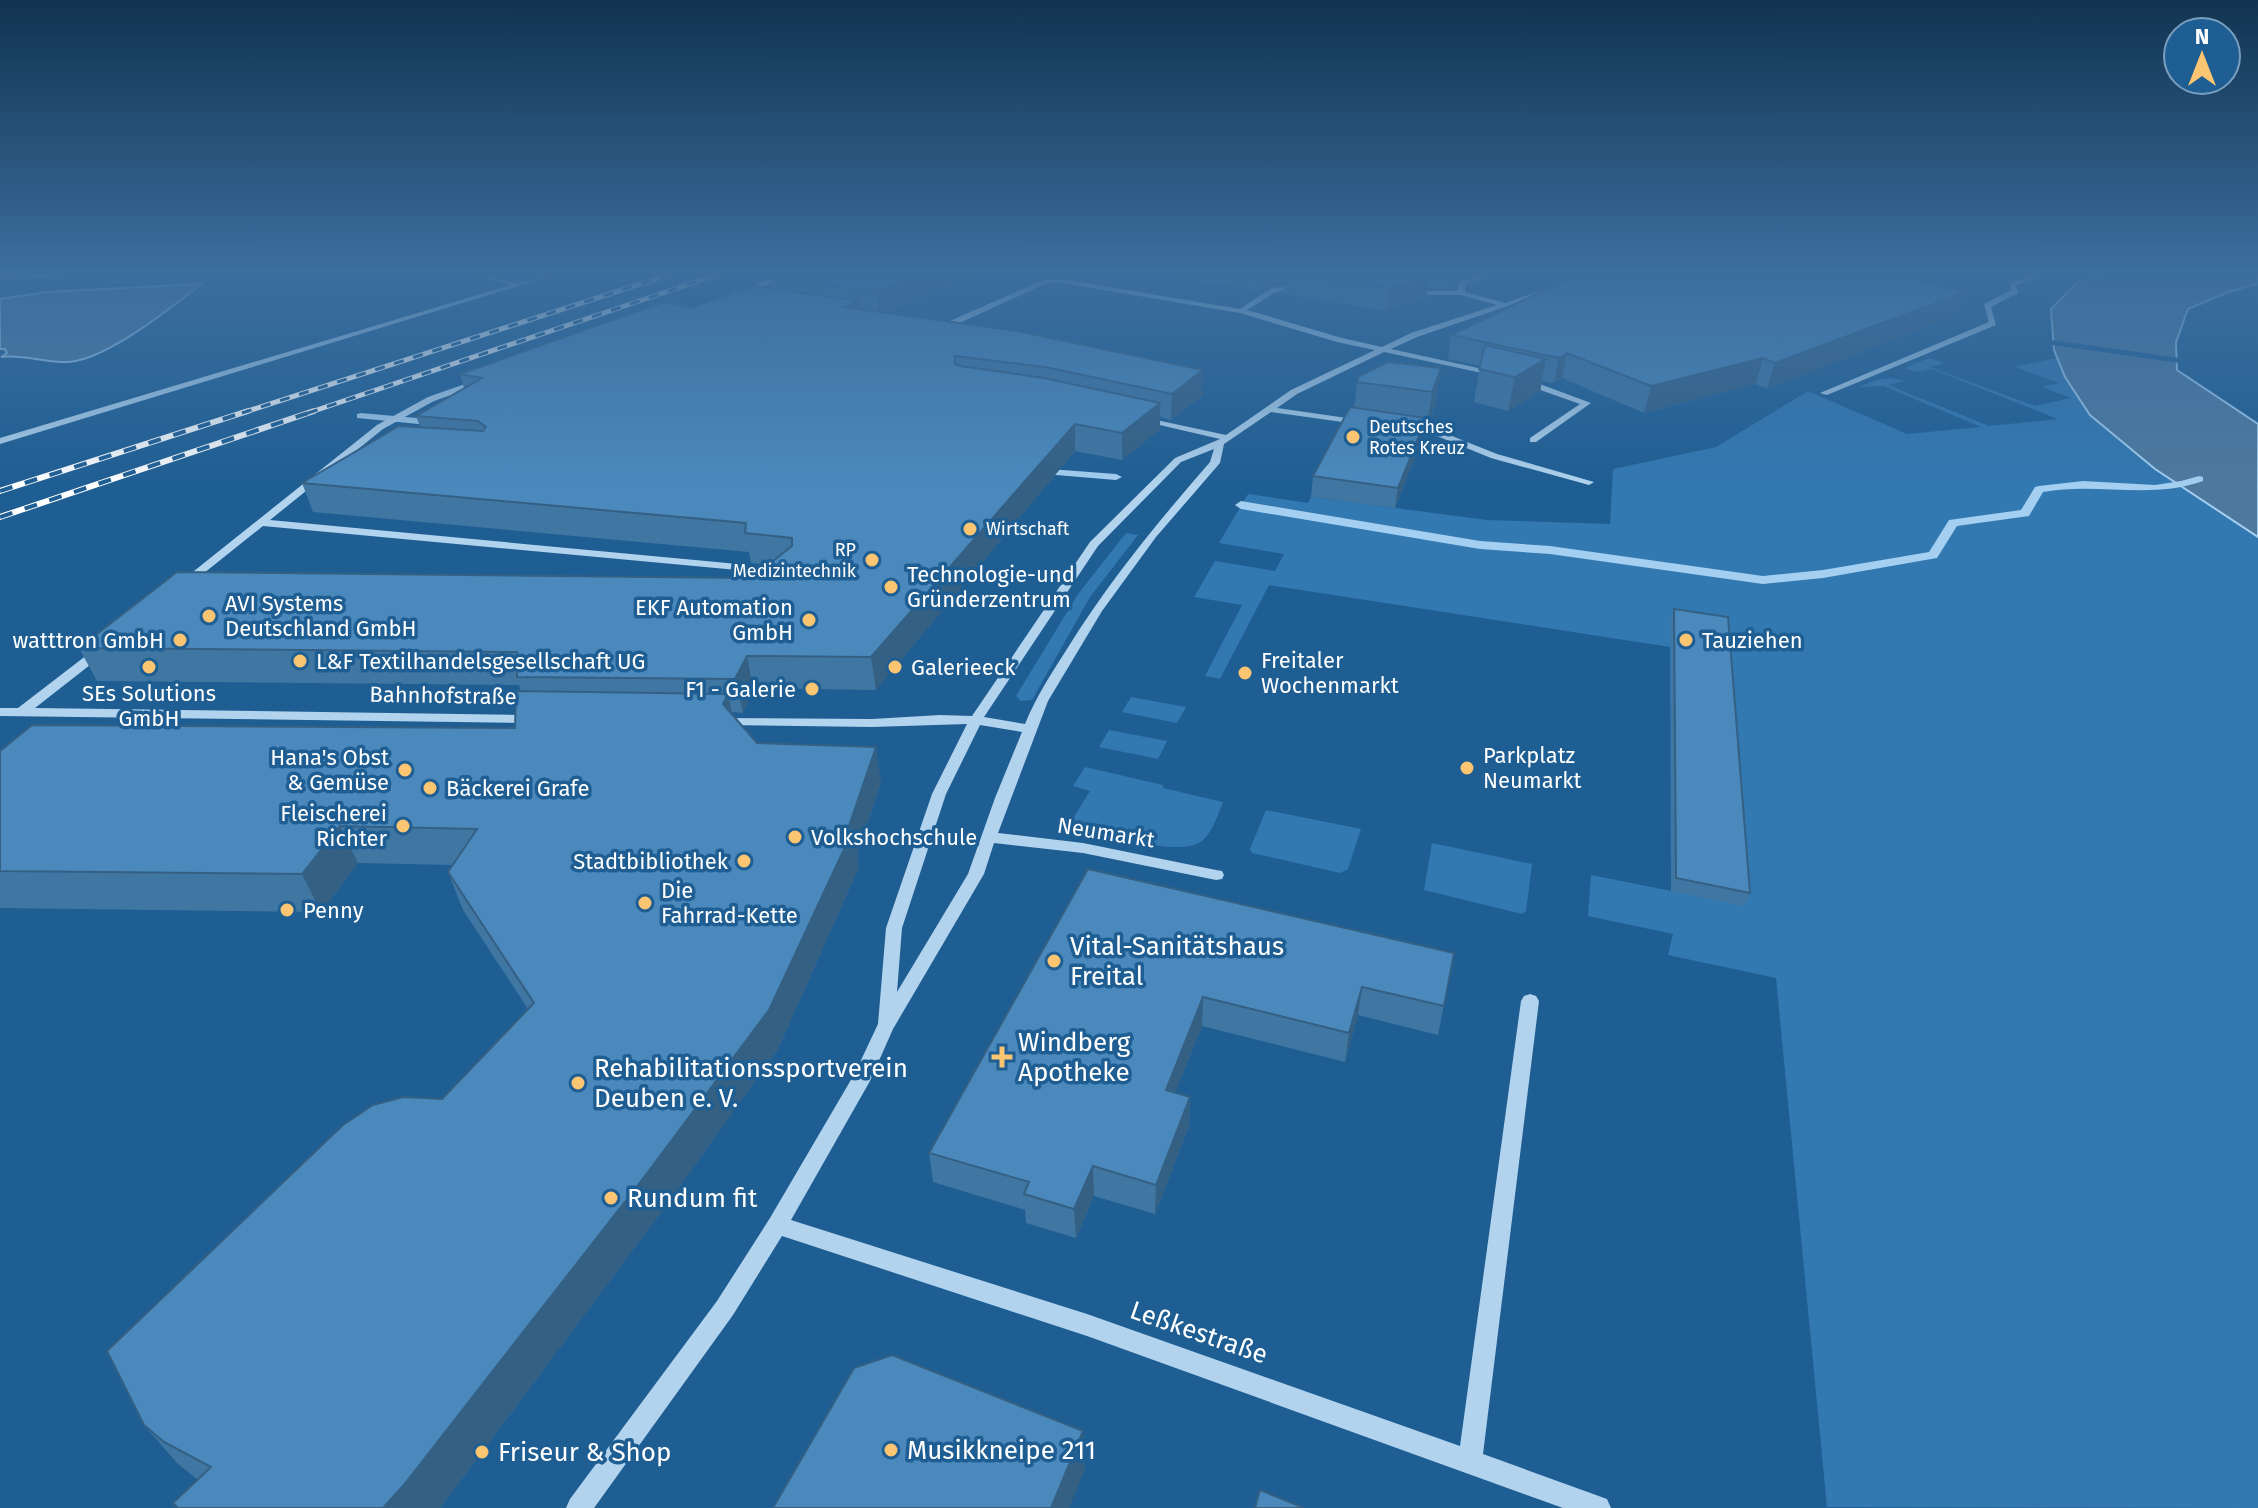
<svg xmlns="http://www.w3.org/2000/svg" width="2258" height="1508" viewBox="0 0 2258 1508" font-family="'Fira Sans',sans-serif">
<rect width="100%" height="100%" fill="#1f5e93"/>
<g fill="#3278b1">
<path d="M1929 358 1945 363 1930 367 2035 406 2071 398 2042 387 2059 383 2015 367 2058 358C2086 436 2192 493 2258 537V1508L1827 1507 1776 978 1668 955 1673 934 1588 916 1591 875 1671 891 1670 647 1269 585 1220 679 1205 676 1242 605 1194 597 1215 561 1275 571 1284 554 1219 543 1248 494 1308 503 1311 497 1487 520 1610 524 1613 469 1716 447 1808 391 1907 434 1981 427 1884 386 1859 387C1877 380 1886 375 1905 381L1888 385 1989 426 2058 419 1932 369 1915 372 1905 368Z"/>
<polygon points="1126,533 1138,535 1090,597 1032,700 1021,701 1016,696 1078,594"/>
<polygon points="1131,697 1186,707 1177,723 1122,712"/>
<polygon points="1109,730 1167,741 1158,759 1099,747"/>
<path d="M1085 767 1163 785V788L1223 802C1218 814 1213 831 1203 840 1181 860 1098 832 1069 825L1090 791 1073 786Z"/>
<polygon points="1266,810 1361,829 1348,869 1340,873 1252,853 1250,849"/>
<polygon points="1432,843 1532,864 1526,911 1522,914 1424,890"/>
</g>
<g fill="#4e799f" stroke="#a4cff0" stroke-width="2">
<polygon points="2099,274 2258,274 2258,284 2231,291 2188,309 2176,342 2177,370 2258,424 2258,537 2155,469 2090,415 2065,377 2054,350 2051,309 2078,282"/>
<path d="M201 284C171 308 107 359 69 362 46 363 23 354 1 357L7 353 5 349H0V299L47 292Z"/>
</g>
<polygon fill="#1f5e93" points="2051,340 2180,358 2180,363 2052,345"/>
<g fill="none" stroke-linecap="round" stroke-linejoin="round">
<g fill="#a4cff0" fill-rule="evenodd">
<polygon points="361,413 439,420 444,423 439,426 357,418 357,414"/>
<polygon points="1036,468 1116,474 1122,477 1116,480 1032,473 1032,469"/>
<path d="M2199 476 2203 477V481C2150 500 2097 482 2043 492L2029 516 1957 526 1937 558 1823 578 1763 584 1550 554 1480 549 1241 509 1235 505 1241 501 1480 541 1550 546 1763 576 1823 570 1929 552 1949 520 2021 510 2035 487 2039 486 2083 481 2155 485 2181 481Z"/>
</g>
<g fill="#b1d3ee" fill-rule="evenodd">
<polygon points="121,274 118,276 0,279 0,275"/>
<path d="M472 274C488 274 504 283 519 283 532 282 544 274 558 274L0 444V438L511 285Z"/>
<polygon points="782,274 793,274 744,294 737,292"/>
<path d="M1482 274 1491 276 1465 284V292L1505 303 1550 287 1557 289 1417 337 1391 349 1501 373V377L1384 352 1297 394 1277 408 1361 420 1364 421V425L1271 412 1224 444 1220 463 1156 537 1102 611 1048 701 998 833 1083 843 1216 870 1222 871 1224 875 1222 879 1216 880 1083 853 994 843 984 874 893 1029 870 1081 791 1220 1087 1314 1460 1446 1521 1001 1524 996 1530 994 1536 996 1539 1001 1483 1454 1607 1499 1611 1508H1563L1087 1336 782 1236 733 1315 594 1508H566L570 1499 717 1301 770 1218 855 1073 878 1024 886 928 932 794 967 724 872 727 721 725 714 721 716 718 872 719 940 715 972 716 1090 542 1175 458 1220 439 1138 420V416L1226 435 1291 390 1375 350 1337 342 1240 313 1056 282 1045 284 942 331H936V327L1041 281 1056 278 1240 309 1271 288 1301 285 1303 288 1276 292 1247 310 1342 338 1382 347 1411 333 1497 305 1461 295H1427L1423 293 1427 291H1457L1459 282ZM1214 449 1210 462C1158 522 1109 581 1067 649 1051 674 1036 697 1025 724L984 717 1098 546 1181 462ZM980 725 1022 732 995 798 968 874 897 992 902 928 946 794Z"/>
<polygon points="2035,274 2046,274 2016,285 2018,293 1991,307 1996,325 1827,395 1820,393 1989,322 1984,304 2011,290 2010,283"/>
<polygon points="479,379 483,382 482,384 434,401 383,429 270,520 759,566 765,569 759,572 263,526 189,585 181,585 179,583 377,425 428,397"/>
<polygon points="1523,380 1529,380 1591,403 1536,442 1530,442 1530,438 1580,404 1523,384"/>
<polygon points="1405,426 1442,432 1497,454 1594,482 1589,485 1491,458 1437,436 1402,431 1402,427"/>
<polygon points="100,647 106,651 104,654 35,708 532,715 539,719 532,723 0,716 0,708 18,708 96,648"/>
</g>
<defs>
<g id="rail-far1">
<polyline points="242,413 671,274"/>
<polyline points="308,413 719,274"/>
</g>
<g id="rail">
<polyline points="0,491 248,411"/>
<polyline points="0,517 314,411"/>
</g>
</defs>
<use href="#rail-far1" stroke="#fff" stroke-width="5"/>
<use href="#rail" stroke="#fff" stroke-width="6"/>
<use href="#rail-far1" stroke="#1f5e93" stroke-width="3" stroke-dasharray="10" stroke-linecap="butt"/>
<use href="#rail" stroke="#1f5e93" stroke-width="4" stroke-dasharray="13" stroke-linecap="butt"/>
</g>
<g fill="#4076a2">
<polygon points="976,274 887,313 1203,395 1171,420 1160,417 1160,429 1122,460 1075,451 876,690 753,688 743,713 732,712 733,716 757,743 881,782 857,855 859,867 778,1049 659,1215 440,1508 177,1508 173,1503 198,1480 177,1463 144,1425 442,1099 528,1009 463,910 448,872 453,865 358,863 321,912 0,908 0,751 515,728 521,691 519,685 97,681 79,648 742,578 769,565 751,563 749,552 313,512 302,483 420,427 416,416 464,388 460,374 691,308 775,289 773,278"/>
<polygon points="1182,274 1472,274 1458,279 1454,288 1427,288 1426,298 1387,311 1284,294 1285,284 1271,285 1262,291 1182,278"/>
<polygon points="1578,274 1936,274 1923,282 1965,292 1956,315 1767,389 1756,384 1644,413 1562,378 1554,383 1542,381 1540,392 1508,411 1474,402 1480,366 1448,359 1451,335"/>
<polygon points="1441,368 1436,402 1427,426 1424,426 1423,437 1395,508 1311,497 1313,476 1354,408 1357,382"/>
<polygon points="1674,609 1750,893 1744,906 1671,891 1671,621"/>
<polygon points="1088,869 1454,953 1438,1035 1358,1015 1345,1062 1202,1026 1175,1093 1190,1097 1189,1126 1155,1214 1094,1196 1076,1238 1026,1223 1025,1210 933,1182 929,1153"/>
</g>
<g fill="#346084">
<polygon points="921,274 976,274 879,316 877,292"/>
<polygon points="1263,274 1286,274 1285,284 1271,285 1262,291"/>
<polygon points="1456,274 1472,274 1458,279 1454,288"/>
<polygon points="1905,274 1936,274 1893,299 1901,277"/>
<polygon points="1429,275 1426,298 1387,311 1390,288"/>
<polygon points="1965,292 1956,315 1767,389 1775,363"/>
<polygon points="859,301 862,324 844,307"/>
<polygon points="1567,353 1562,378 1554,383 1559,358"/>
<polygon points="1763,358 1756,384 1644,413 1651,386"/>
<polygon points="1546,359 1540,392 1508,411 1515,377"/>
<polygon points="1441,368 1436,402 1427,426 1432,392"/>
<polygon points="1203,370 1203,395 1171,420 1172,394"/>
<polygon points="1160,403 1160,429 1122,460 1122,433"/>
<polygon points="1426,418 1423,437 1395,508 1398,488"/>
<polygon points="1075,424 1075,451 876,690 871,657"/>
<polygon points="747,656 753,688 743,713 735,679"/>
<polygon points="728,694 735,728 723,704"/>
<polygon points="876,747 881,782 857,855 859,867 778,1049 659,1215 440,1508 383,1508 849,826"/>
<polygon points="340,826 358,863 321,912 302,874"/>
<polygon points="1362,987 1358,1015 1345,1062 1349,1033"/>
<polygon points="1203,997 1202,1026 1165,1119 1166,1090"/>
<polygon points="1190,1097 1189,1126 1155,1214 1156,1185"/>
<polygon points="1093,1166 1094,1196 1076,1238 1074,1209"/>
<polygon points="1083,1431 1085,1469 1069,1508 1051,1508"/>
</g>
<g fill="#4b89bc" stroke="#346084" stroke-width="2">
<polygon points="782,274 921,274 877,292 773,278"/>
<polygon points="1302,274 1428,274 1429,275 1390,288"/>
<polygon points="1578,274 1905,274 1901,277 1965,292 1775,363 1763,358 1651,386 1567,353 1559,358 1451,335"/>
<polygon points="753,286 859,301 844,307 1017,331 1203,370 1172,394 1045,367 955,356 955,364 960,366 1044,378 1160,403 1122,433 1075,424 871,657 747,656 735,679 517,677 517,652 79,648 177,572 742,578 743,566 768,565 792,546 792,538 745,533 746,523 302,483 399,426 483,431 486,427 478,421 416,416 482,378 460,374 664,302 691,308"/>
<polygon points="1485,345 1546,359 1515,377 1479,369"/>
<polygon points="1388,362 1441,368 1432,392 1357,382 1359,376"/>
<polygon points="1350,407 1426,418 1398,488 1313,476"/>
<polygon points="1674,609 1728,617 1750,893 1676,878"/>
<polygon points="516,691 728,694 723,704 757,743 876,747 849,826 853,830 769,1010 645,1176 403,1486 383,1508 178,1508 173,1503 211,1467 164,1442 144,1425 107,1351 343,1125 373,1105 403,1097 442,1099 534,1003 448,872 477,829 340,826 302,874 0,871 0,751 32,725 515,728"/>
<polygon points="1088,869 1454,953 1444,1006 1362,987 1349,1033 1203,997 1166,1090 1190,1097 1156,1185 1093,1166 1074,1209 1024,1194 1029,1182 929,1153"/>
<polygon points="892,1355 1083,1431 1051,1508 773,1508 854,1368"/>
<polygon points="1260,1490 1304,1508 1255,1508"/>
</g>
<linearGradient id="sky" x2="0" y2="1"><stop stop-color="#113451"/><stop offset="0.56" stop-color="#3c6e9e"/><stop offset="1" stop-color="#3c6e9e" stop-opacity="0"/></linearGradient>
<rect width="2258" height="486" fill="url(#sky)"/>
<g fill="#fcc571" stroke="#1f5e93" stroke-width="3">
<circle cx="1353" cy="437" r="8"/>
<circle cx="970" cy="529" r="8"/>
<circle cx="872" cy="560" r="8"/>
<circle cx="891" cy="587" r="8"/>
<circle cx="209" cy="616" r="8"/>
<circle cx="809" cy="620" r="8"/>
<circle cx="180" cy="640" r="8"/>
<circle cx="1686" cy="640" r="8"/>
<circle cx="300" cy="661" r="8"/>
<circle cx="149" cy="667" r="8"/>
<circle cx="895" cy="667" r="8"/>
<circle cx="1245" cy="673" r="8"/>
<circle cx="812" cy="689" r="8"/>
<circle cx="1467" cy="768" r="8"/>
<circle cx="405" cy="770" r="8"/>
<circle cx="430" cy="788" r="8"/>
<circle cx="403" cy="826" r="8"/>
<circle cx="795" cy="837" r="8"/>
<circle cx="744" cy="861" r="8"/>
<circle cx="645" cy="903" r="8"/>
<circle cx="287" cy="910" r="8"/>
<circle cx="1054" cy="961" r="8"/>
<path d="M998 1045h8v8h8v8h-8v8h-8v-8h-8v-8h8z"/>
<circle cx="578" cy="1083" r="8"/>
<circle cx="611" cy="1198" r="8"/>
<circle cx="891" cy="1450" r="8"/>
<circle cx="482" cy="1452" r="8"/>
</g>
<g text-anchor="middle" stroke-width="7" stroke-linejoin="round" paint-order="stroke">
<g font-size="18" fill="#fff" stroke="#1f5e93" text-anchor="start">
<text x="1369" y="433">Deutsches<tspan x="1369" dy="21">Rotes Kreuz</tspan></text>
<text x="986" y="535">Wirtschaft</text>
<text x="856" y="556" text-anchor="end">RP<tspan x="856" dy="21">Medizintechnik</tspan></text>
</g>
<g font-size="22" fill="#fff" stroke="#1f5e93" text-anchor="start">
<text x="907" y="582">Technologie-und<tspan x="907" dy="25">Gründerzentrum</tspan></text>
<text x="225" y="611">AVI Systems<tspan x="225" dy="25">Deutschland GmbH</tspan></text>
<text x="793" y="615" text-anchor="end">EKF Automation<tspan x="793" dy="25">GmbH</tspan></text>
<text x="164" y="648" text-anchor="end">watttron GmbH</text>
<text x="1702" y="648">Tauziehen</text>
<text x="1261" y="668">Freitaler<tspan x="1261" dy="25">Wochenmarkt</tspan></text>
<text x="316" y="669">L&amp;F Textilhandelsgesellschaft UG</text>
<text x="911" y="675">Galerieeck</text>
<text x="796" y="697" text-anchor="end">F1 - Galerie</text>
<text x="149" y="701" text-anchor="middle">SEs Solutions<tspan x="149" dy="25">GmbH</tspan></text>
<text x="1483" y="763">Parkplatz<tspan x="1483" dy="25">Neumarkt</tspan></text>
<text x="389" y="765" text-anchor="end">Hana's Obst<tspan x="389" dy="25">&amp; Gemüse</tspan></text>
<text x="446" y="796">Bäckerei Grafe</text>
<text x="387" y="821" text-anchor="end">Fleischerei<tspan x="387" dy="25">Richter</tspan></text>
<text x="811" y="845">Volkshochschule</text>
<text x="728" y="869" text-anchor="end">Stadtbibliothek</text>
<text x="661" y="898">Die<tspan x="661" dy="25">Fahrrad-Kette</tspan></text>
<text x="303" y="918">Penny</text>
</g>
<g font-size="22" fill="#fff" stroke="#1f5e93">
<text transform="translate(443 695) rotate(1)" y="8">Bahnhofstraße</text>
<text transform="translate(1106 832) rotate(9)" y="8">Neumarkt</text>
</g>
<g font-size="26" fill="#fff" stroke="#1f5e93" text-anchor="start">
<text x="1070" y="955">Vital-Sanitätshaus<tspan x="1070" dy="30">Freital</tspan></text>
<text x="1018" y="1051">Windberg<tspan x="1018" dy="30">Apotheke</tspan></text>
<text x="594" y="1077">Rehabilitationssportverein<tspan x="594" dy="30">Deuben e. V.</tspan></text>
<text x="627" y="1207">Rundum fit</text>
<text x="907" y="1459">Musikkneipe 211</text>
<text x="498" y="1461">Friseur &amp; Shop</text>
</g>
<g font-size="26" fill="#fff" stroke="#1f5e93">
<text transform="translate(1199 1332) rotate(19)" y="9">Leßkestraße</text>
</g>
</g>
<g transform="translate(2202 56)"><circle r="38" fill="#1f5e93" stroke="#799ebe" stroke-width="2"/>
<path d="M0-6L14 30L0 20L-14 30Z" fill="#fcc571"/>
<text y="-12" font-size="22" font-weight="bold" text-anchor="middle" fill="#ffffff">N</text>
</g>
</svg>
